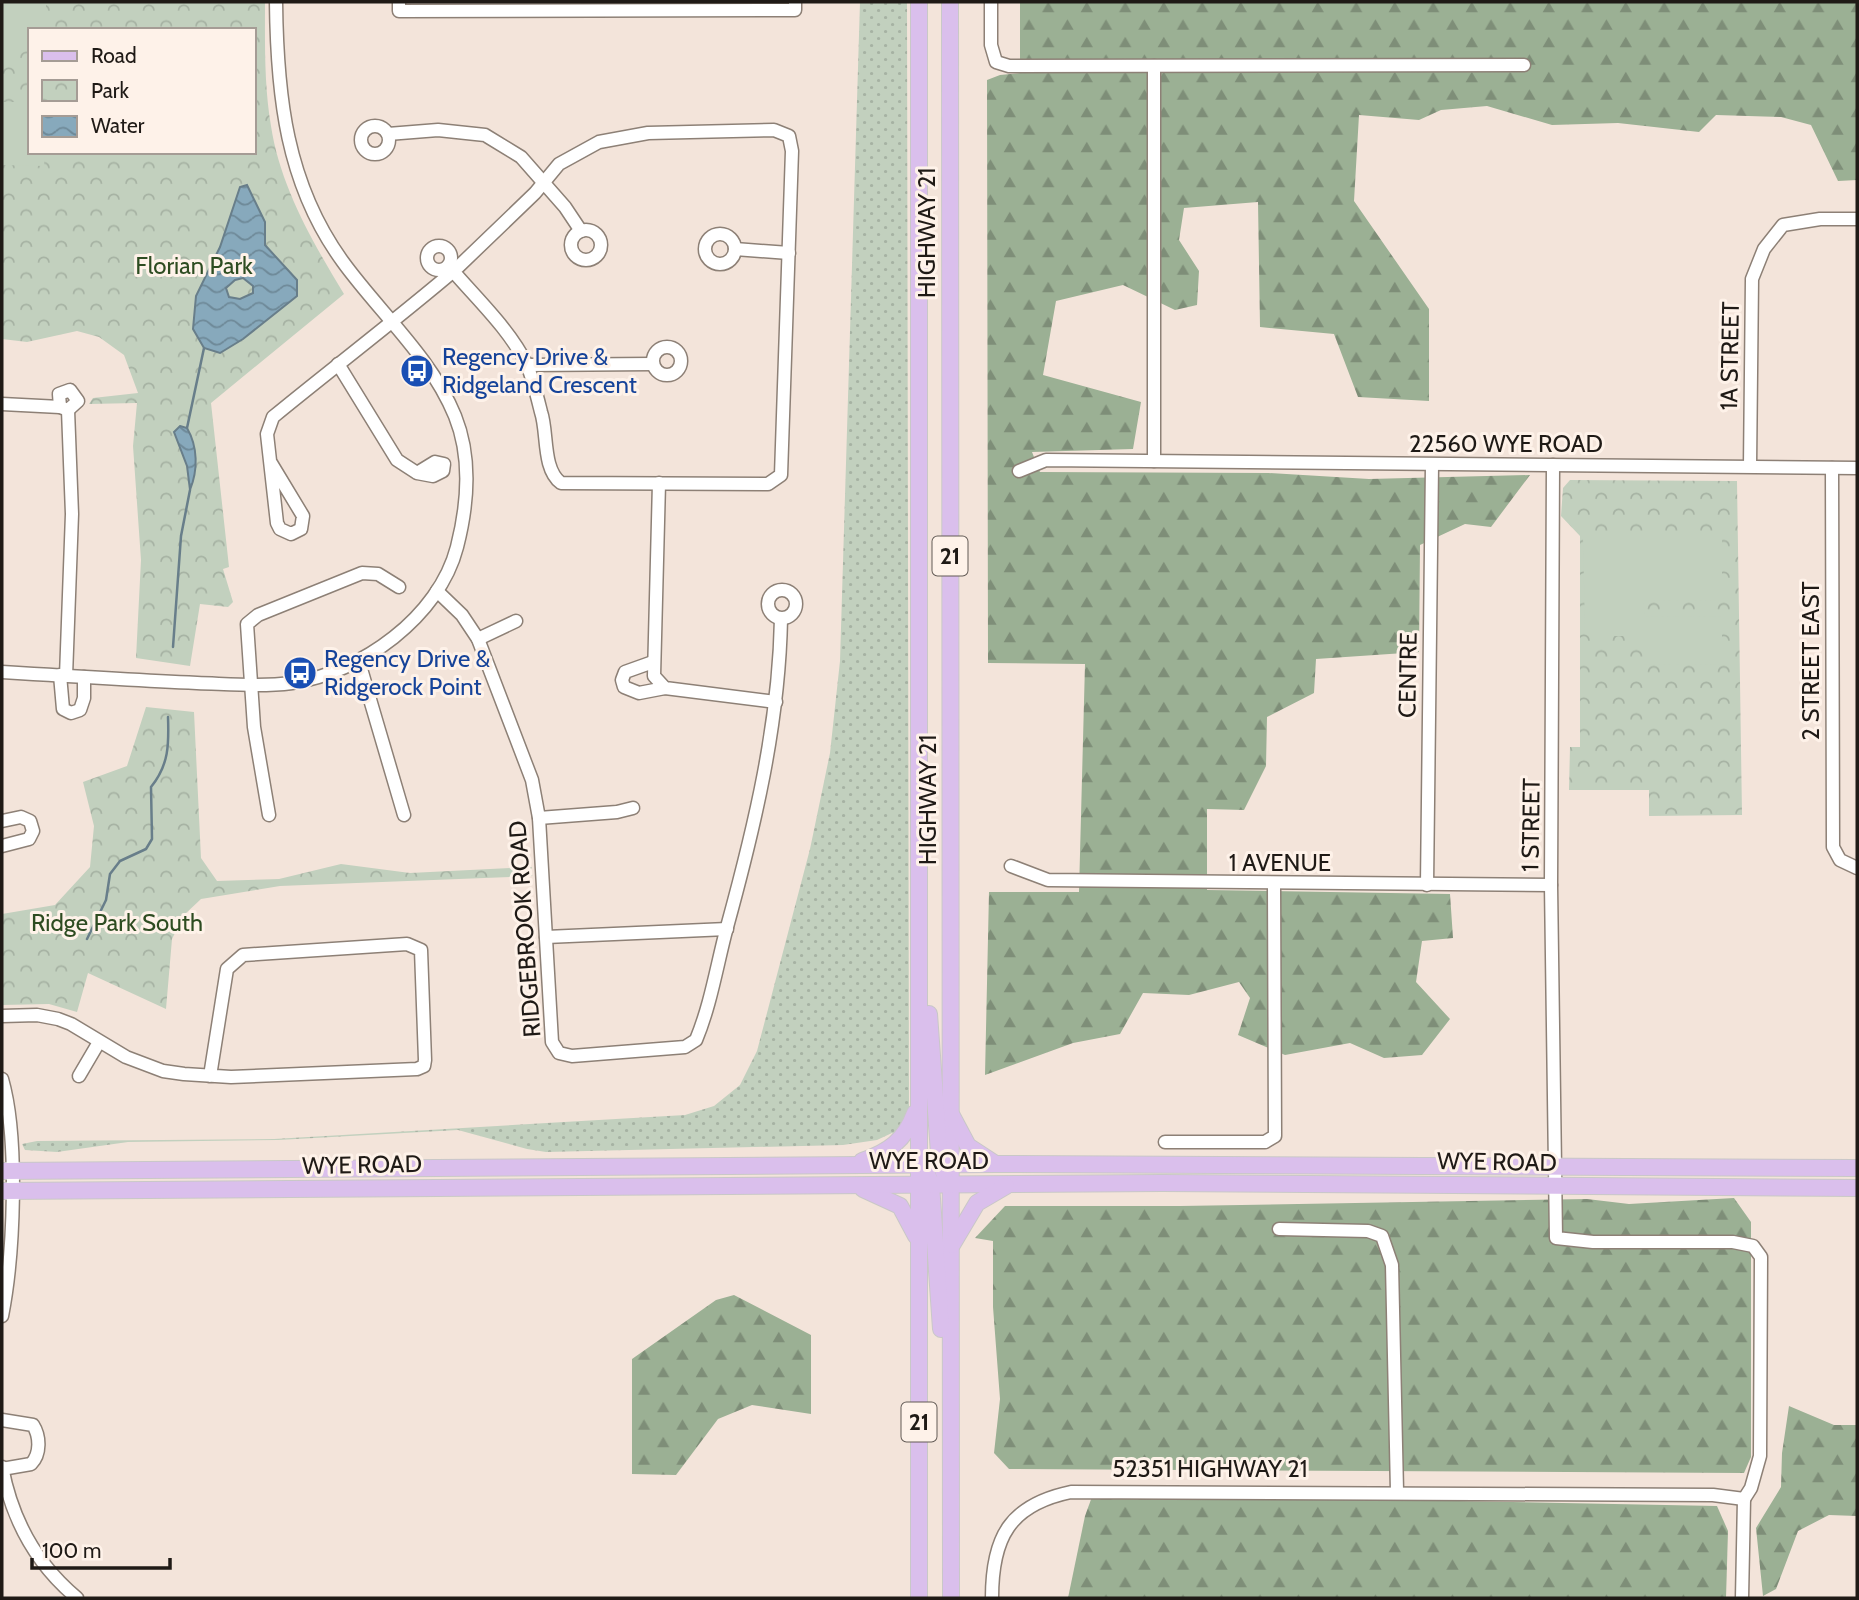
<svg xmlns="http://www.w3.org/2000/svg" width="1859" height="1600" viewBox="0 0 1859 1600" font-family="Cabin,sans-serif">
<defs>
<pattern id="grass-dots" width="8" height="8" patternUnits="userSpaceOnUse" patternTransform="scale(1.75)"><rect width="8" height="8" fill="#c2d0be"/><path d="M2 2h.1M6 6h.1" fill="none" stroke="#a6b2a3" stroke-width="1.8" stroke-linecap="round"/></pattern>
<pattern id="forest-firs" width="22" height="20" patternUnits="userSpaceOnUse" patternTransform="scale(1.75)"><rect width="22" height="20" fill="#9bb094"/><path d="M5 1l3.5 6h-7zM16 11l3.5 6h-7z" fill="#7e8e78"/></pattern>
<pattern id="park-crowns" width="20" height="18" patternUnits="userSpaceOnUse" patternTransform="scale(1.75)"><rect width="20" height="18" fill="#c2d0be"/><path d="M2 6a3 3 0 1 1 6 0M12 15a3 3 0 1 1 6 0" fill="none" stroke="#a6b2a3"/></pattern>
<pattern id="water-waves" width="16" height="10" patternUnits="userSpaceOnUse" patternTransform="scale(1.75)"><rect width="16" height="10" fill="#87a9bc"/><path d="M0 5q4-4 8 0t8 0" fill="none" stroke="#6e8998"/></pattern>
</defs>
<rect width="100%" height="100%" fill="#f3e4da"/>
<polygon fill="url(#grass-dots)" points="860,2 907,2 909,1107 905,1122 897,1136 892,1133 877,1140 843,1145 546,1152 527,1149 458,1130 278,1140 128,1142 57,1152 25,1150 22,1144 37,1141 274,1139 685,1115 714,1106 740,1085 757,1051 810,849 830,753 840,661"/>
<g fill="url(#forest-firs)">
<polygon points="1020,2 1857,2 1857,180 1838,181 1811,125 1781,117 1716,115 1699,132 1618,123 1552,125 1487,106 1441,110 1419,120 1359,115 1354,201 1429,309 1429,401 1358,397 1334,334 1260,327 1258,202 1184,208 1179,240 1199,271 1197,305 1175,310 1123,285 1056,301 1043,375 1141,402 1133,449 1032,452 1040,472 1268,473 1369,479 1530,475 1491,527 1465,524 1420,545 1419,652 1316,659 1314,693 1267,717 1266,766 1244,810 1207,809 1207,890 1450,894 1453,938 1422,941 1416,982 1450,1019 1422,1055 1384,1058 1350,1043 1285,1055 1238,1035 1250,998 1239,982 1189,995 1143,993 1120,1034 1073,1043 985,1075 989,892 1079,892 1085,664 988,663 987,80 1000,75 1020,73"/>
<polygon points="1734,1198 1751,1222 1751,1457 1744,1473 1009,1469 994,1453 1000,1399 993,1307 993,1241 975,1238 1005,1206 1180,1206 1587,1199 1629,1204"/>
<polygon points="734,1295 811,1335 811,1414 752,1405 718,1419 676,1475 632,1474 632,1359 716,1300"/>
<polygon points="1789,1406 1834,1425 1857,1425 1857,1516 1829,1515 1798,1531 1776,1589 1763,1596 1756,1528 1781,1487 1782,1453"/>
<polygon points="1093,1494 1717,1506 1728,1531 1726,1598 1068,1598 1085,1516"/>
</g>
<g fill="url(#park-crowns)" fill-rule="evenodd">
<path d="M2 2H265C265 43 264 85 271 126 280 186 313 243 344 294L211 403 229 567 223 569 233 602 228 607 200 604 190 666 136 658 141 560 133 446 137 403 89 404 93 398 138 393 124 355 99 337 77 331 27 342 2 339ZM30 30H254V152H30Z"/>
<polygon points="1570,480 1737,481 1742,815 1649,816 1649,790 1569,790 1570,747 1580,747 1580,536 1561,516 1563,488"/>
<polygon points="146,707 194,712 201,858 217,881 279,879 341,864 410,873 532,867 529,874 533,876 280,886 201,899 184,915 172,939 166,1009 88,973 77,1012 49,1004 2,1005 2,914 55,905 90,867 94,826 83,782 127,766"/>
</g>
<g fill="#c2d0be">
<polygon points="2,2 46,2 46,30 30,30 30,43 2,43"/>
<polygon points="2,102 30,102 30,152 45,152 44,166 2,165"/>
<polygon points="1583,538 1722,538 1722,600 1643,601 1645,616 1722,617 1722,665 1643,664 1643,636 1590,636 1585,631"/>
</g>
<g fill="url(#water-waves)" stroke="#687e8a" stroke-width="2" fill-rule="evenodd">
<path d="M247 185 265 222V245L297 280V296L243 339 220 353 204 348 193 329 196 296 220 247 240 187ZM243 278 253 286V293L240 299 229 297 226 288 235 280Z"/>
<path d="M180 426 187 428C198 447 198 470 190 490L187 466 174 432Z"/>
</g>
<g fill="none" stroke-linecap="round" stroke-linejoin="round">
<g stroke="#687e8a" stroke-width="2.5">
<polyline points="187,428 204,348"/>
<polyline points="173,647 181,536 190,490"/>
<path d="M87 939 106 900 110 874 120 861 146 849 152 839 151 787C169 765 169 744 168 717"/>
</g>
<defs>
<g id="minor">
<polyline points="399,2 399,11 795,10 795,2"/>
<polyline points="991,2 991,45 996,62 1009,66 1524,65"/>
<circle cx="375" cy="140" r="14"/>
<polyline points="388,134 438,130 485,135 521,157 565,207 581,231"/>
<circle cx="586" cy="245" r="15"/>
<circle cx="720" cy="249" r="15"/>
<circle cx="439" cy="258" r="12"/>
<polyline points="735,249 789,253"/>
<circle cx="667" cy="361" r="14"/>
<polyline points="338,364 397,460 417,473 433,476 443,471 444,464 435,462 417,473"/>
<polyline points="527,365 653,364"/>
<polyline points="2,404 60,407 68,410"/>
<polyline points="60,407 59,394 70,390 78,401 68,410"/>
<polyline points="1154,461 1154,66"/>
<path d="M271 463 303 516 301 529 291 534 280 529 277 523 267 434 273 417C334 367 396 320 456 269L535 193 559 164 599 142 648 133 774 130 789 136 792 151 781 475 768 484 561 483C542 469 548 432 541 412 537 396 533 379 527 365 510 330 478 300 453 271L448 266"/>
<polyline points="1553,465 1551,885 1556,1238 1593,1242 1733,1242 1753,1246 1761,1257 1760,1456 1751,1488 1744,1499"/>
<polyline points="1750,466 1752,279 1764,249 1783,225 1820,219 1857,219"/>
<polyline points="1832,468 1833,847 1840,860 1857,868"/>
<polyline points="1019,471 1046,460 1857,468"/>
<polyline points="659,483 654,676 665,688 776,702"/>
<circle cx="782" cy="604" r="14"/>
<path d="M437 591 462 615 478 639 532 780 539 818 552 1042 559 1053 572 1056 685 1047 696 1040C711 1004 717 964 727 927 755 825 779 724 781 619"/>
<polyline points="478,639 516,621"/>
<polyline points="359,662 404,815"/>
<polyline points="653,662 625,672 622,680 624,687 639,693 665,688"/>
<path d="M2 672C67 676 132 680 197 683 229 684 261 687 292 683 361 673 439 617 457 547 468 504 472 458 455 416 431 357 380 313 343 262 286 184 277 95 276 2"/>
<polyline points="60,675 63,709 71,713 80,710 84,698 84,677"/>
<polyline points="66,676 72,514 68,410"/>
<polyline points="269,815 254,727 247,624 258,615 362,573 378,574 399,587"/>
<polyline points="539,818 617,812 633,808"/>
<polyline points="2,821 21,817 30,821 33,831 29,839 2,846"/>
<polyline points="1011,866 1048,880 1551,885"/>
<polyline points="1427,885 1432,465"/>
<polyline points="546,937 727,929"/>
<polyline points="2,1016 37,1015 58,1019 71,1024 126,1057 163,1071 184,1074 231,1077 417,1069 424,1066 425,1060 421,950 407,944 243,955 227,969 210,1076"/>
<polyline points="79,1076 99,1042"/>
<path d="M2 1079C19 1138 14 1255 2 1316"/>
<polyline points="1165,1142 1265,1142 1275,1136 1274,885"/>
<polyline points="1279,1229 1368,1231 1382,1236 1392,1265 1397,1491"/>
<path d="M2 1420 33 1425C40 1436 41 1454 31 1464L2 1469"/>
<path d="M2 1467C12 1520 36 1564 77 1598"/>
<path d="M992 1598C992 1538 1009 1505 1071 1492L1713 1495 1744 1499"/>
<polyline points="1742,1598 1744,1499"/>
</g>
<g id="major">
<polyline points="950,2 951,1598"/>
<polyline points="929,1014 939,1153 944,1173"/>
<polyline points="952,1116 968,1146 994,1163"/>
<path d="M862 1161C889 1152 905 1140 915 1113"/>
<polyline points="2,1171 995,1164 1857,1168"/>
<polyline points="927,1174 931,1184 941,1329"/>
<polyline points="863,1189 900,1206 916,1236"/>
<polyline points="2,1191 1162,1183 1857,1188"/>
<polyline points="952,1245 977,1203 1006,1186"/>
<polyline points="919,1598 919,2"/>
</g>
</defs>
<use href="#minor" stroke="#8d8076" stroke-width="15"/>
<use href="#major" stroke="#c9c8c7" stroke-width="18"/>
<use href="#minor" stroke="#fff" stroke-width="12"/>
<use href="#major" stroke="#dabfec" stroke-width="16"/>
</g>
<defs>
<symbol id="bus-disc" viewBox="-11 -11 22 22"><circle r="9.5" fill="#1a4fb4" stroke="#fef2e9"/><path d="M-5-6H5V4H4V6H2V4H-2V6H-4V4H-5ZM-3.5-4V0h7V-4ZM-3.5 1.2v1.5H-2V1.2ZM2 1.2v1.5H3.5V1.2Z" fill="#fff"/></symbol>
</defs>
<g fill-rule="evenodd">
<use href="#bus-disc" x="398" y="352" width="38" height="38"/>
<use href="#bus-disc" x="281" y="654" width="38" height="38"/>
</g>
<g text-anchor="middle" stroke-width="6" stroke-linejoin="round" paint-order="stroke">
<g fill="#fef2e9" stroke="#625b55" stroke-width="2">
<rect x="932.5" y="536.5" width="35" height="39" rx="5"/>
<rect x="901.5" y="1402.5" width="35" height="39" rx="5"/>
</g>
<g font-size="23" font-weight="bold" fill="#1f1a16">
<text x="950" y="564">21</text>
<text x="919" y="1430">21</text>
</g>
<g font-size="24" fill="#1f1a16" stroke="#fef2e9">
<text transform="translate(927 233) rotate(-90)" y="8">HIGHWAY 21</text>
<text transform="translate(1730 356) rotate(-89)" y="8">1A STREET</text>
<text x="1506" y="452">22560 WYE ROAD</text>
<text transform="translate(1811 661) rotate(-90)" y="8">2 STREET EAST</text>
<text transform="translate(1408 675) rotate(-89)" y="8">CENTRE</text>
<text transform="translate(928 800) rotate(-90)" y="8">HIGHWAY 21</text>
<text transform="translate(1531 825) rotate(-89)" y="8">1 STREET</text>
<text x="1280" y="871">1 AVENUE</text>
<text transform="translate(525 929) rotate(-94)" y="8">RIDGEBROOK ROAD</text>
<text x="929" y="1169">WYE ROAD</text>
<text transform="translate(1497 1162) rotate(1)" y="8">WYE ROAD</text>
<text transform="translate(362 1165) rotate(-1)" y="8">WYE ROAD</text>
<text x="1210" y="1477">52351 HIGHWAY 21</text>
</g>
<g font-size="24" fill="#2d4c21" stroke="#fef2e9">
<text x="194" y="274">Florian Park</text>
<text x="117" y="931">Ridge Park South</text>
</g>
<g font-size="24" fill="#164399" stroke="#fef2e9" text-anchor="start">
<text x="442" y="365">Regency Drive &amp;<tspan x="442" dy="28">Ridgeland Crescent</tspan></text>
<text x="324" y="667">Regency Drive &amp;<tspan x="324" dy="28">Ridgerock Point</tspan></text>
</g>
</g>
<rect width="1859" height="1600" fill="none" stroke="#1f1a16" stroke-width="7"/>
<rect x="28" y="28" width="228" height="126" fill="#fef2e9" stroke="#a59c95" stroke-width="2"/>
<rect x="42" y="51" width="35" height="10" fill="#dabfec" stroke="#a59c95" stroke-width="2"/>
<text x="91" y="63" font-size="21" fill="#1f1a16">Road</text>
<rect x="42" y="80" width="35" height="21" fill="url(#park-crowns)" stroke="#a59c95" stroke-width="2"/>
<text x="91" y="98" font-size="21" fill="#1f1a16">Park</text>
<rect x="42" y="116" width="35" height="21" fill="url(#water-waves)" stroke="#a59c95" stroke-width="2"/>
<text x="91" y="133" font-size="21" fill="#1f1a16">Water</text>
<path d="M32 1558v10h138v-10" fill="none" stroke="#1f1a16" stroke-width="3.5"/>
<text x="42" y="1558" font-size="21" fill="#1f1a16" stroke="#fef2e9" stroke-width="5" paint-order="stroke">100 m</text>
</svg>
